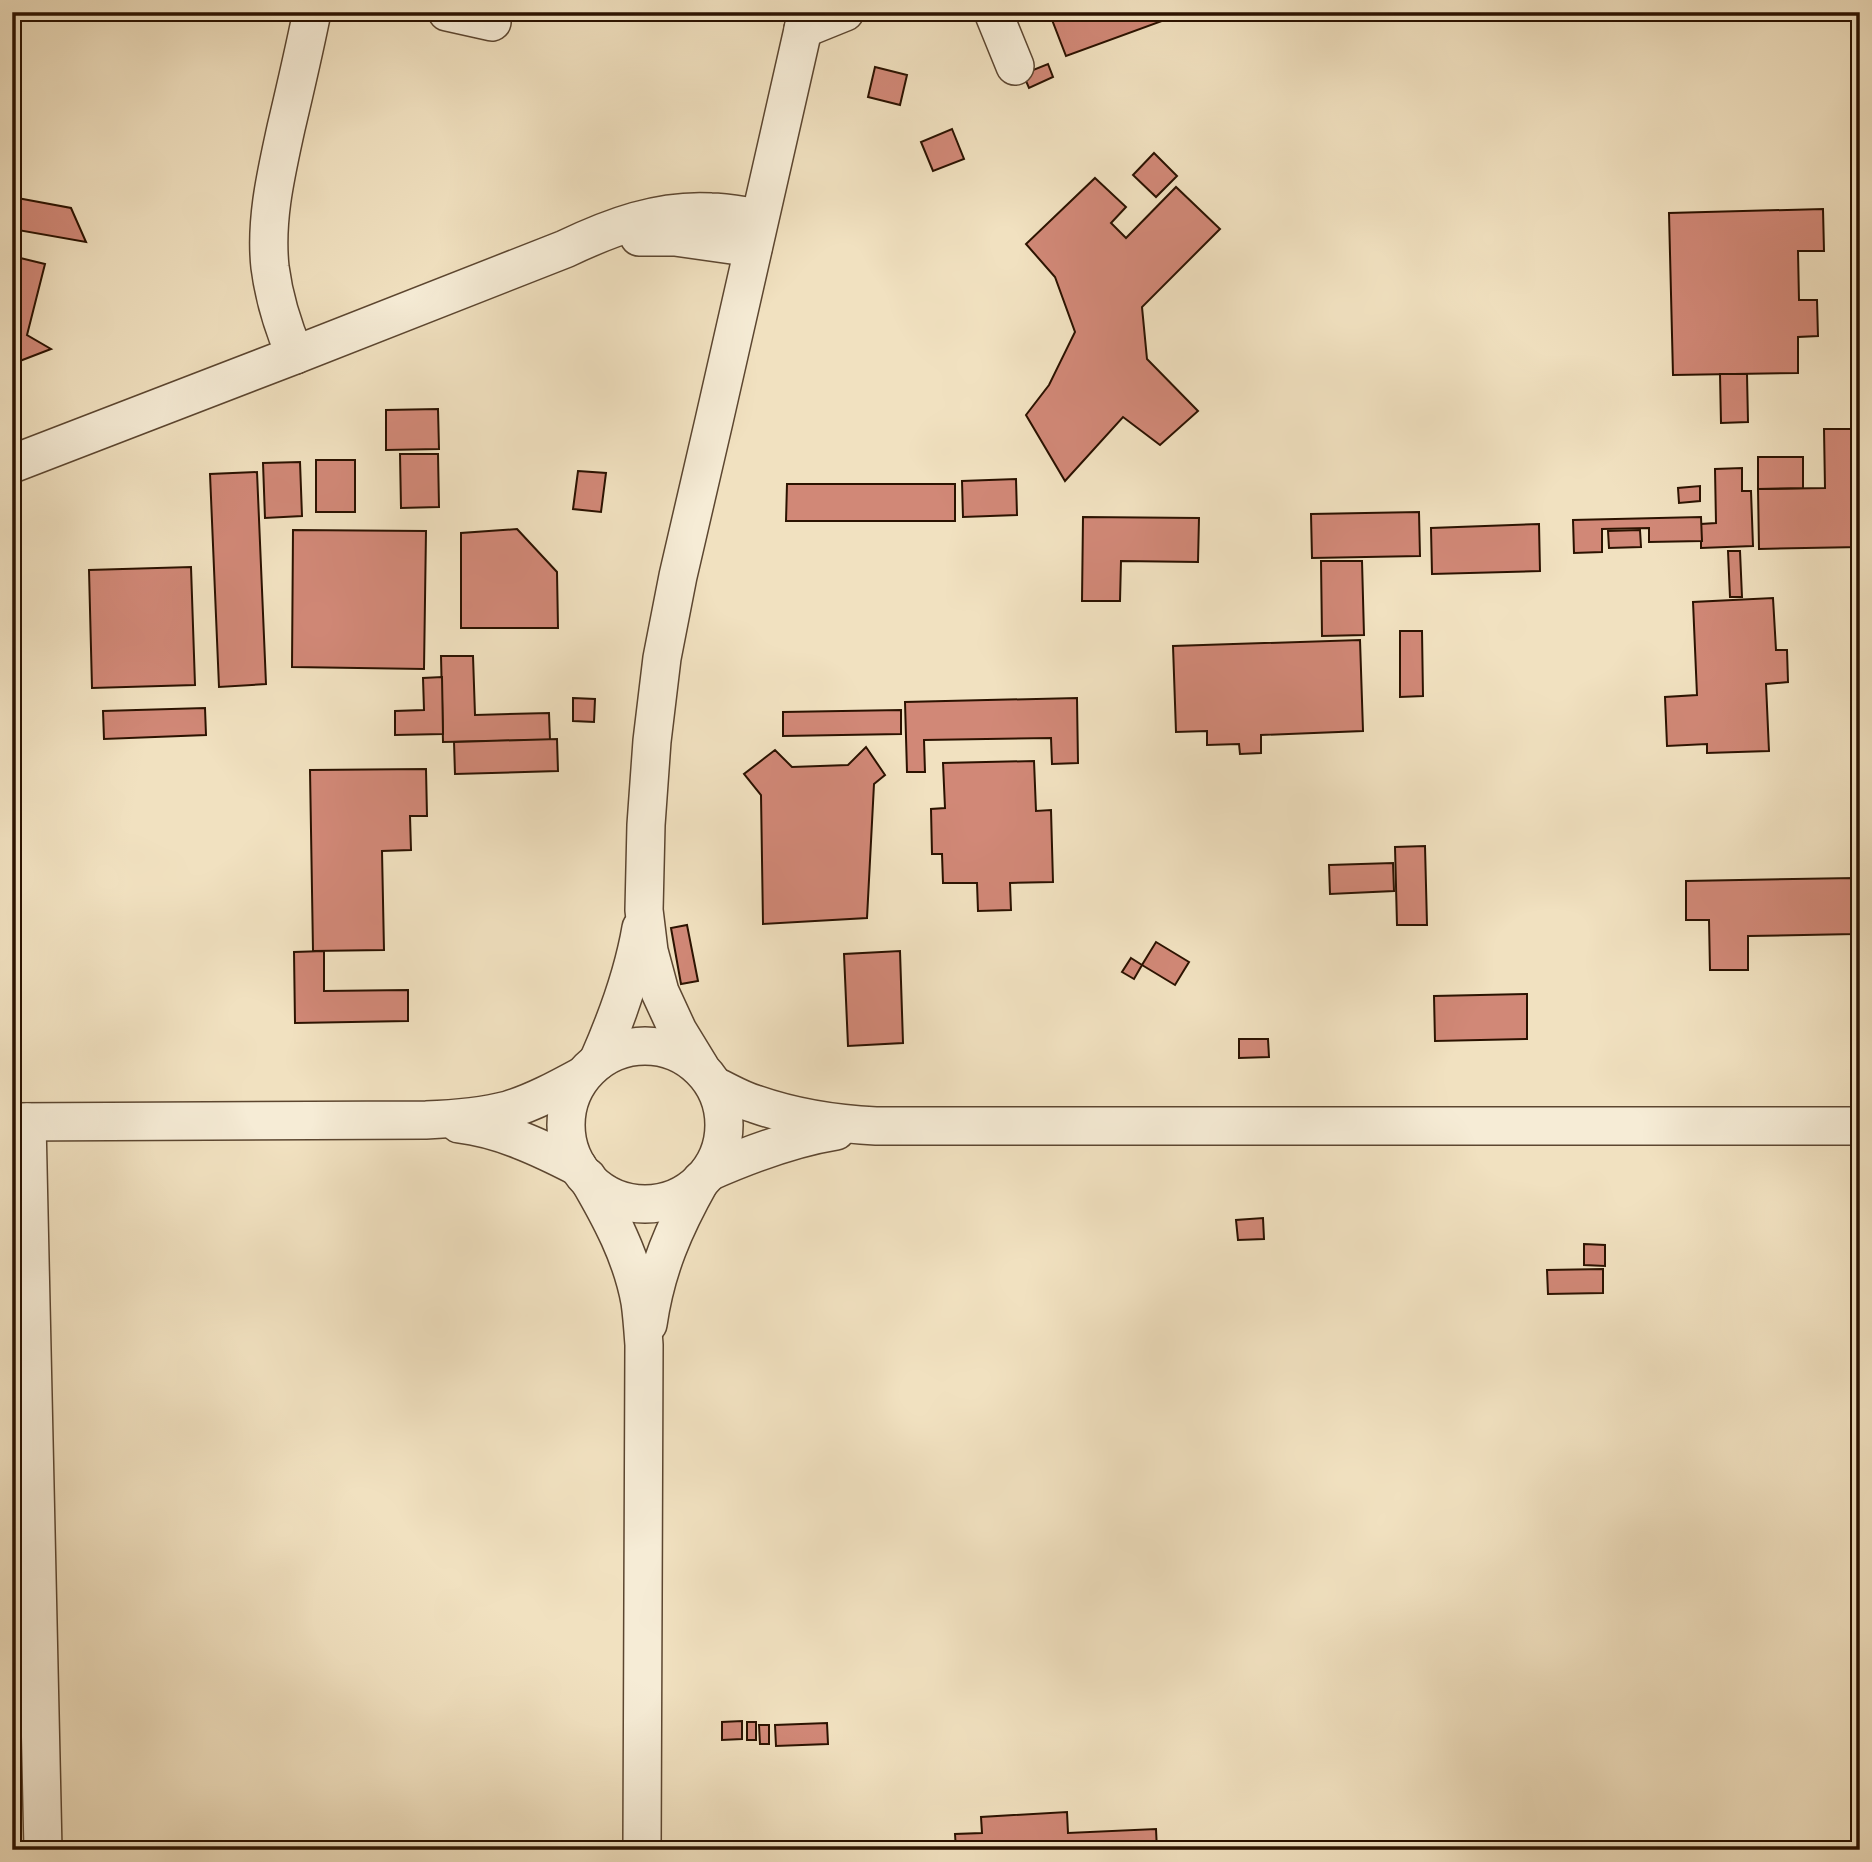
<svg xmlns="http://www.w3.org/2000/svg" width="1872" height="1862" viewBox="0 0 1872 1862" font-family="'Gentium Book Plus',serif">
<rect width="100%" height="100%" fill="#f1e1c0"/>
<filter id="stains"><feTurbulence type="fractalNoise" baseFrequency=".00286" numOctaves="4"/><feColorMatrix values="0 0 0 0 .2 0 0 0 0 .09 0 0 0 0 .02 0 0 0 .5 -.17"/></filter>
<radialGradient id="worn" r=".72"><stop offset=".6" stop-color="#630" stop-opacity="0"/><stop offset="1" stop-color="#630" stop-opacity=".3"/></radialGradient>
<g fill="#d18877" stroke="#2b1200" stroke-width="2">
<polygon points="1049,12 1158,12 1162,21 1066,56"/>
<polygon points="1048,64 1053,77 1029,88 1023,74"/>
<polygon points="875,67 907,75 900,105 868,97"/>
<polygon points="952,129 964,159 933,171 921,142"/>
<polygon points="1154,153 1177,176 1156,197 1133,175"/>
<polygon points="1095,178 1126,207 1111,223 1126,238 1176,187 1220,229 1142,307 1147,359 1198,411 1160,445 1123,417 1065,481 1026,415 1049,385 1075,332 1055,277 1026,244"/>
<polygon points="12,197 71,208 86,242 12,229"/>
<polygon points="1823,209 1824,251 1798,251 1799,300 1817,300 1818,336 1798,337 1798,373 1673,375 1669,213"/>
<polygon points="12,256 45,264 27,335 51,349 12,364"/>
<polygon points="1720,374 1747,374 1748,422 1721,423"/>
<polygon points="438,409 439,449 386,450 386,410"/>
<polygon points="1824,429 1860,429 1860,547 1759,549 1758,489 1825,488"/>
<polygon points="400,454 438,454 439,507 401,508"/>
<polygon points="1758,457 1803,457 1803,488 1758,489"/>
<rect x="316" y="460" width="39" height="52"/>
<polygon points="300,462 302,516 265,518 263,463"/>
<polygon points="1742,468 1742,491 1751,491 1753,546 1701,548 1701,524 1716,523 1715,469"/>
<polygon points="578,471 606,473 601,512 573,509"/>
<polygon points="257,472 266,684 219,687 210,474"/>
<polygon points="1016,479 1017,515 963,517 962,481"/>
<polygon points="787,484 955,484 955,521 786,521"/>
<polygon points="1700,486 1700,501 1679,503 1678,488"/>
<polygon points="1419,512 1420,556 1312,558 1311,514"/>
<polygon points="1083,517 1199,518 1198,562 1121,561 1120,601 1082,601"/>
<polygon points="1701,517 1702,541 1649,542 1649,528 1602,529 1602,552 1574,553 1573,520"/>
<polygon points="1539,524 1540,571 1432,574 1431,528"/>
<polygon points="517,529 557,572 558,628 461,628 461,533"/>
<polygon points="293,530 426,531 424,669 292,667"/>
<polygon points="1640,530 1641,547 1609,548 1608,531"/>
<polygon points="1728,551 1740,551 1742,597 1730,597"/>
<polygon points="1321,561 1362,561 1364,635 1322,636"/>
<polygon points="191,567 195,685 92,688 89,570"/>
<polygon points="1773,598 1776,650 1787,650 1788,682 1766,684 1769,751 1707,753 1707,744 1667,746 1665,697 1697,695 1693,602"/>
<polygon points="1400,631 1422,631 1423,696 1400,697"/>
<polygon points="1360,640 1363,731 1261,735 1261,753 1240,754 1239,744 1207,745 1207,731 1176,732 1173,646"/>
<polygon points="441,656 473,656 475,715 549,713 550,740 443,742"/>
<polygon points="442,677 443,734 395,735 395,711 424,710 423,678"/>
<polygon points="573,698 595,699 594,722 573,721"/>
<polygon points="1077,698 1078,763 1052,764 1051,738 924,740 925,772 907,772 905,702"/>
<polygon points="205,708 206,735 104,739 103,711"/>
<polygon points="901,710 901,734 783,736 783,712"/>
<polygon points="557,739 558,771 455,774 454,742"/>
<polygon points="866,747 885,775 874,784 867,918 763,924 761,795 744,774 775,750 792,767 848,765"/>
<polygon points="1034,761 1036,811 1051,810 1053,882 1010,883 1011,910 978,911 977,883 943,883 942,854 932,854 931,809 945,808 943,763"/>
<polygon points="426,769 427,816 410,816 411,850 382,851 384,950 313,951 310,770"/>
<polygon points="1425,846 1427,925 1397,925 1395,847"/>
<polygon points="1393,863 1394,891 1330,894 1329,865"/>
<polygon points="1854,878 1855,934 1748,936 1748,970 1710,970 1709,920 1686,920 1686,881"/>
<polygon points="687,925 698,981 681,984 671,928"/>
<polygon points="1156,942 1189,962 1175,985 1142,965"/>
<polygon points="324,951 324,991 408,990 408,1021 295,1023 294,952"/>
<polygon points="900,951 903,1043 848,1046 844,954"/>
<polygon points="1131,958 1142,965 1134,979 1122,972"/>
<polygon points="1527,994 1527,1039 1435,1041 1434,996"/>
<polygon points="1239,1039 1268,1039 1269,1057 1239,1058"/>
<polygon points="1263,1218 1264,1239 1238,1240 1236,1220"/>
<polygon points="1584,1244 1605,1245 1605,1266 1584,1265"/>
<polygon points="1603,1269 1603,1293 1548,1294 1547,1270"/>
<polygon points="742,1721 742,1739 722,1740 722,1722"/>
<rect x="747" y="1722" width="9" height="18"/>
<polygon points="827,1723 828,1744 776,1746 775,1725"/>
<polygon points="759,1725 769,1725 769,1744 760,1744"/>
<polygon points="1067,1812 1068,1833 1156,1829 1157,1850 956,1850 955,1834 982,1833 981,1817"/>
</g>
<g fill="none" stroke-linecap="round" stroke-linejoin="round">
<defs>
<g id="minor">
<polyline points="447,12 492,22"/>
<polyline points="993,12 1015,66"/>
<polyline points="803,29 845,12"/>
<polyline points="639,237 675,237 753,248"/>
<path d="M295 355C283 327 274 298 270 267 265 220 276 174 286 128 295 90 304 51 312 12"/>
<path d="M12 464 295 355 565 249C611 227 659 209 711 212 727 212 744 216 759 218"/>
<circle cx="645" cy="1125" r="79"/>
<path d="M598 1061C617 1018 633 975 641 928"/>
<polyline points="700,1067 678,1031 660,992 649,951 644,910 646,825 652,741 662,658 678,576 714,421 807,12"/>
<path d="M715 1086C728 1092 741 1100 755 1104 795 1118 834 1124 876 1126H1860"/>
<path d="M12 1122 426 1120C454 1119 481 1117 508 1110 534 1102 558 1089 582 1076"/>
<polyline points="27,1122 43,1850"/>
<path d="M459 1124C501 1129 541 1148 578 1167"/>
<path d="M709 1172C750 1154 792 1138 836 1131"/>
<path d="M587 1177C610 1216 632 1257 640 1302 642 1316 643 1331 644 1345L642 1850"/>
<path d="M648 1324C656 1269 674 1228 701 1180"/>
</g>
</defs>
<use href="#minor" stroke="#5c4630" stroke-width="40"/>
<use href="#minor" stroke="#f6ecd6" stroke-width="37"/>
</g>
<rect width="1872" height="1862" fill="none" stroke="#f1e1c0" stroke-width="42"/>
<rect x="14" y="14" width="1844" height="1834" fill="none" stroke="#2b1200" stroke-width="3.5"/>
<rect x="21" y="21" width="1830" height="1820" fill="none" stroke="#2b1200" stroke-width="2"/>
<rect width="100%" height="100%" filter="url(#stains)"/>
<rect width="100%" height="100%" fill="url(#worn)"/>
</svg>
